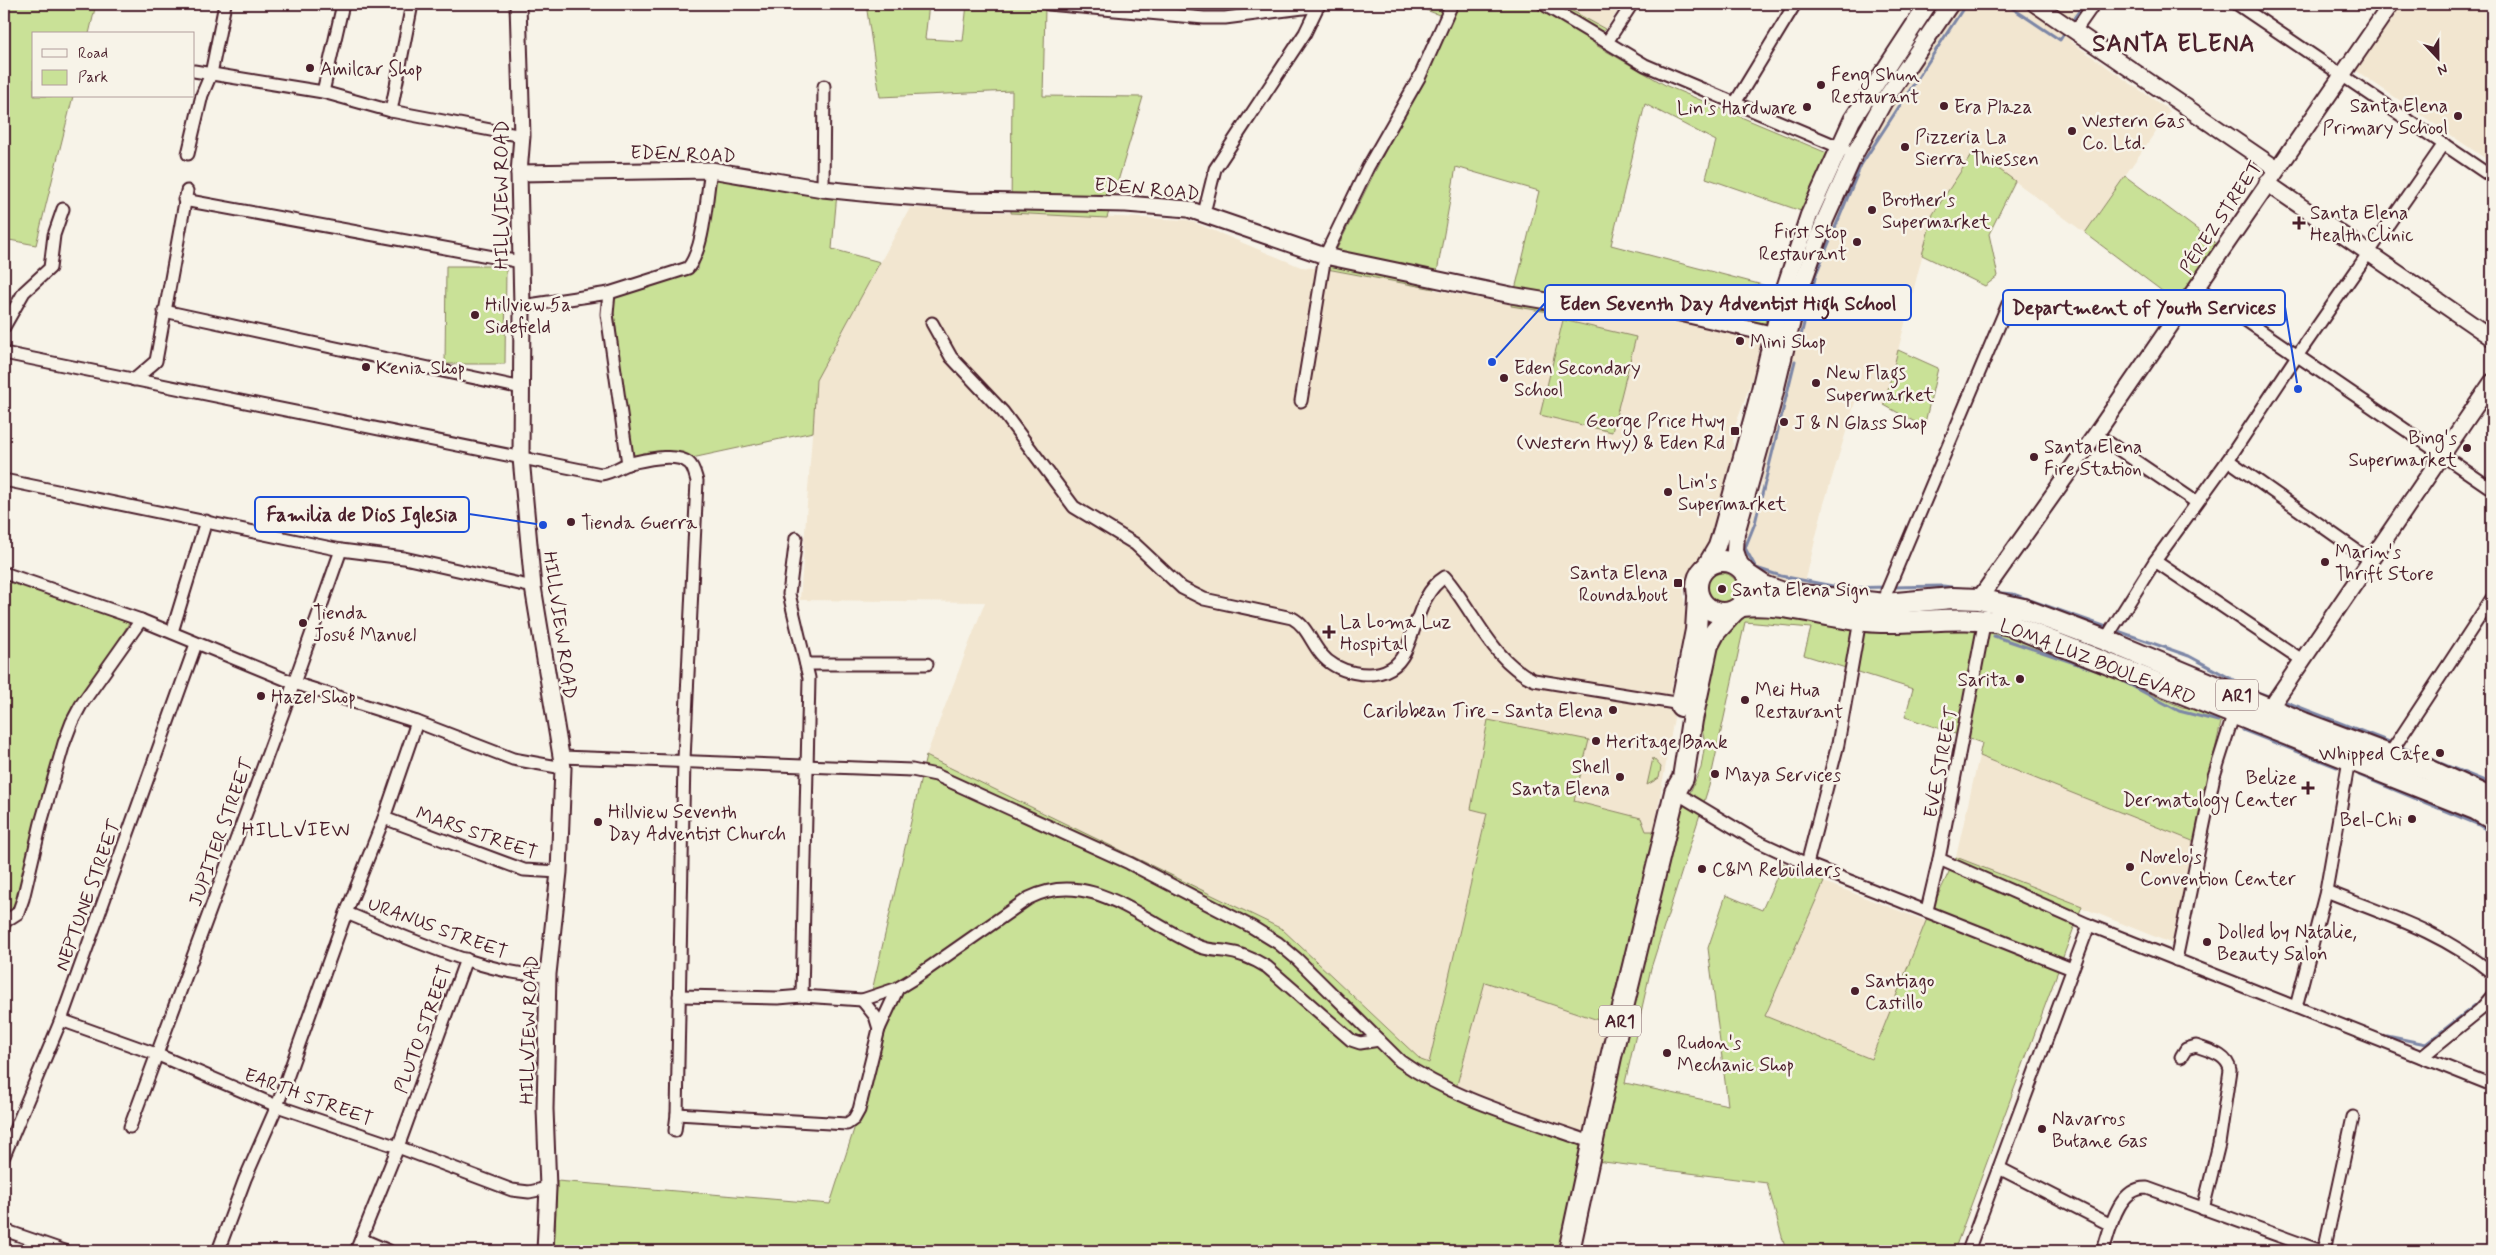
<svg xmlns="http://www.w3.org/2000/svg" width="2496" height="1255" viewBox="0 0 2496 1255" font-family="Mynerve,sans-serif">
<rect width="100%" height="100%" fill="#f7f3e8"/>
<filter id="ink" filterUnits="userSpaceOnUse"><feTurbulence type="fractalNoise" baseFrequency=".02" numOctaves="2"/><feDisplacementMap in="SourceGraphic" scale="10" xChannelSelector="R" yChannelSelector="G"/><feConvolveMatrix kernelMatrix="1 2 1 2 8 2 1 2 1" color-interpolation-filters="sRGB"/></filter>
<g filter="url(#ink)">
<g fill="#f2e6d0">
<polygon points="1560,4 1623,4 1605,29"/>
<polygon points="1958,4 2094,4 2070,41 2170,111 2085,233 1974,151 1933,214 1884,405 1857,396 1823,507 1804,587 1765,579 1748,566 1741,547 1744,528 1753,515 1761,489 1763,470 1778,418 1810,282 1834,211 1881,120"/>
<polygon points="2401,4 2492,4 2492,163 2355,70"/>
<polygon points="910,208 1188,220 1301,267 1327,269 1561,314 1683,321 1762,335 1755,370 1736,424 1733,441 1732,464 1710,540 1704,552 1683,583 1686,627 1677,659 1671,691 1674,718 1654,831 1647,832 1640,818 1573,801 1589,740 1471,808 1487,813 1430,1063 1421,1061 1282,929 926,756 985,602 800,600 816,380"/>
<polygon points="1979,756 2195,842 2173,944 1956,857"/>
<polygon points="1824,882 1926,921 1871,1059 1765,1016"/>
<polygon points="1485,982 1607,1023 1584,1138 1455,1092"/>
</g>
<g fill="#c9e197" stroke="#8a8061">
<polygon points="4,4 96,4 89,34 34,34 34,96 73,96 36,245 4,239"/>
<polygon points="866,4 929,4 925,39 963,41 967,4 1008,4 1045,8 1043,96 1143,97 1107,218 1011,213 1012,91 880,97"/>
<polygon points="1410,4 1560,4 1605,29 1594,44 1667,86 1827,153 1801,211 1706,178 1716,141 1645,104 1611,245 1774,288 1762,335 1683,321 1561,314 1511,306 1539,191 1456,167 1434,289 1327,269 1450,19"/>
<polygon points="1974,151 2015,181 1989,234 1998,276 1985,286 1922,255 1933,214"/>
<polygon points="2125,176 2218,245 2178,303 2085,233"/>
<polygon points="713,177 837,193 832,249 880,262 816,380 813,432 692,458 633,460 612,299 698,270"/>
<polygon points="446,266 506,266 505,364 445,364"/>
<polygon points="1563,320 1636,337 1612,432 1540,415"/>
<polygon points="1898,350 1938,368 1924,427 1884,405"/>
<circle cx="1722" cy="589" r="16"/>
<polygon points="4,578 129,623 62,734 14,919 4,944"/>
<polygon points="1753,614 1969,628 2010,634 2123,678 2153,695 2182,707 2203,710 2222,718 2195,842 1979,756 1982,743 1905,717 1913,689 1804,655 1811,628 1745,622 1709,786 1651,968 1625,1083 1728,1105 1708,948 1726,895 1762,910 1783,863 1824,882 1765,1016 1871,1059 1926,921 1956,857 2082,906 1954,1251 1786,1251 1767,1183 1596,1161 1672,832 1701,768 1705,743 1701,725 1715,647 1737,620"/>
<polygon points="1488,720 1589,740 1574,801 1641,818 1646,831 1654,831 1651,851 1607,1023 1485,982 1455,1092 1584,1138 1561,1251 554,1251 557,1181 830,1204 900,986 872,991 926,756 1282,929 1421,1060 1429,1063 1487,813 1471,809"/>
<polygon points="1653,758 1661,767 1659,778 1647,785"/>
</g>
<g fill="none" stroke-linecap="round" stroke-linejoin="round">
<g stroke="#7c86a6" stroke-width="3">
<polyline points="2006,4 2060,40 2063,35"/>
<polyline points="2074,18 2084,4"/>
<polyline points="1799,344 1816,274 1861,165 1966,4"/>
<polyline points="1795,361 1755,523 1745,548 1756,568 1781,576 1843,588 1887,587"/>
<polyline points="1893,587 1943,586 1966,589"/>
<polyline points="1990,592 2013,594 2189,656 2254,691 2271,697"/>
<polyline points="1994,636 2113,676 2179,711 2218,721"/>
<polyline points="2281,700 2392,743"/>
<polyline points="2243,730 2337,767"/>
<polyline points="2398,746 2492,784"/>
<polyline points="2359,775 2477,824 2492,833"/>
<polyline points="2387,1036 2426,1044 2478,1003"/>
</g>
<defs>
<g id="minor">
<polyline points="1048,4 1204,18 1225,18 1319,6"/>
<polyline points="1543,4 1645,65 1846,150"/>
<polyline points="2237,4 2492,177"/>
<polyline points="2075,31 2094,4"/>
<polyline points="1607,42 1632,4"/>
<polyline points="194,71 323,92 391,111 522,136"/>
<polyline points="323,92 343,4"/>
<polyline points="1735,103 1795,4"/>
<polyline points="391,111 412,4"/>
<polyline points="188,154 202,95 211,74 225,4"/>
<polyline points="823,189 824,86"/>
<polyline points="184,200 521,262"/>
<polyline points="1204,213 1215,169 1305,33 1319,4"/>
<polyline points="2197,287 2492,489"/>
<polyline points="609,293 607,314 628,464"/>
<path d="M522 306 609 293 688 268C705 247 706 197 711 170"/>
<polyline points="164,311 522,388"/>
<path d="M932 323 951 357 1003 412 1074 507 1135 544 1182 588 1204 599 1292 618C1306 625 1311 642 1321 654 1336 673 1371 680 1391 668 1417 653 1412 597 1445 577 1474 611 1492 661 1534 680L1681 704"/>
<polyline points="4,327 24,292 50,268 54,235 63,209"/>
<path d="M4 353 601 474C612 473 620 466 630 463 645 460 676 452 689 463 694 467 695 475 697 481L684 760 677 1114 675 1131"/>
<polyline points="134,380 156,361 187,191"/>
<polyline points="1301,401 1325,256 1368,167 1420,76 1452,4"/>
<polyline points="2096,434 2196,502"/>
<polyline points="2228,460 2370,560"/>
<polyline points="4,480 341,550 404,558 533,587"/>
<polyline points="796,538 789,594 809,678 802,996"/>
<polyline points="2155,561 2302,660"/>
<polyline points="4,573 141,620 294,683 417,722 513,759 563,768"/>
<polyline points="1885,604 1887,591 2008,304"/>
<polyline points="172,632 206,521"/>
<polyline points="2105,640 2155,561 2228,460 2297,356 2444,144"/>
<polyline points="806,664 927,664"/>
<polyline points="2389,755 2492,598"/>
<path d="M562 757 912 770 936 775 1129 863 1252 927 1278 943 1297 959 1400 1061C1456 1101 1528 1119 1593 1143"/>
<polyline points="1675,792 1755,840 1807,864 2072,969"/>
<polyline points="384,818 524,870 559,872"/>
<polyline points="1939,859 2089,925 2492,1085"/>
<polyline points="1807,864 1838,744 1860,620"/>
<path d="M2326 891C2386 915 2441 931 2492 973"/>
<polyline points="1927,910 1939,859 1985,619"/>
<path d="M346 913C395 932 499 981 548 974"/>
<polyline points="4,922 18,913 23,899 41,823 64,743 72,722 81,705 141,620"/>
<polyline points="2176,960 2214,776 2234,713"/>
<path d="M679 996 778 998 802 996 862 1000 898 988 916 977 1029 898C1091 867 1144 923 1198 946 1207 950 1215 950 1224 951 1240 953 1254 959 1267 967L1351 1040 1360 1043 1379 1040"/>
<polyline points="862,1000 875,1016 879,1029"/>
<polyline points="2296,1007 2326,891 2349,760"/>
<polyline points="61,1020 156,1054 277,1106 398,1147 512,1190 529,1192 548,1188"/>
<path d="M2181 1057 2186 1049 2196 1046C2209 1051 2227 1054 2230 1070L2219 1144 2203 1209"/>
<polyline points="2422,1057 2480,1010 2492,996"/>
<polyline points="677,1114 847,1124 854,1119 859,1110 879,1029 898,988"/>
<polyline points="130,1127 294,683 341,550"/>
<polyline points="4,1156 61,1020 196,644"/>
<polyline points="1999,1168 2111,1225"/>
<polyline points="4,1230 65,1251"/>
<polyline points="361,1239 389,1251"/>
<polyline points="218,1251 245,1179 277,1106 346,913 384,818 417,722"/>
<polyline points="356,1251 398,1147 466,959"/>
<polyline points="1968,1251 2089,925"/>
<path d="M2103 1251C2110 1229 2118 1187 2147 1188L2321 1251"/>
<polyline points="2324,1251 2353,1117"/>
</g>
<g id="tertiary">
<polyline points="518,4 522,136 519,173 522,306 521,458 533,587 563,768 559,872 548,974 545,1109 548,1188 545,1251"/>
<polyline points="2035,4 2277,169"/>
<polyline points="519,173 711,170 823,189 882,195 964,201 1126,204 1188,209 1325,256 1511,295 1553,302 1676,312 1784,337"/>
<polyline points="2267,183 2492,338"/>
<polyline points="1979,599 2096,434 2391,4"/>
<polyline points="2270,708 2492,382"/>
</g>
<g id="secondary">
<polyline points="1704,568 1717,546 1722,530 1757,402 1782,297 1809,215 1852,120 1928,4"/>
<polyline points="1741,568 1735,551 1736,533 1772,404 1798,296 1825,220 1854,155 1884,101 1950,4"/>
</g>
<g id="trunk">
<circle cx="1723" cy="587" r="26"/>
<polyline points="1746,574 1764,586 1783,593 1885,604 1952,598 1979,599 2023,609 2105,640 2304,723 2429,770 2492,799"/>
<path d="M1741 606C1789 601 1834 621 1881 622 1928 623 1962 614 2010 625L2475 809 2492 819"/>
<polyline points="1681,706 1696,630 1698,598"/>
<polyline points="1569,1251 1611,1057 1675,792 1683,778 1692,720 1708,645 1715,632 1734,611"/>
</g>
</defs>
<use href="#minor" stroke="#4a1f2b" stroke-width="15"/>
<use href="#tertiary" stroke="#4a1f2b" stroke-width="19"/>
<use href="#secondary" stroke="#4a1f2b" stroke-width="20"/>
<use href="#trunk" stroke="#4a1f2b" stroke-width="24"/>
<use href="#minor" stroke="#f7f3e8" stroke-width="11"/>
<use href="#tertiary" stroke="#f7f3e8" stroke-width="15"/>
<use href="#secondary" stroke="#f7f3e8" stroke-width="16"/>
<use href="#trunk" stroke="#f7f3e8" stroke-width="20"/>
</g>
</g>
<g fill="#4a1f2b" stroke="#f7f3e8" stroke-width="2">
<circle cx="310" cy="68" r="5"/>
<circle cx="1821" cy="85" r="5"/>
<circle cx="1944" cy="106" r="5"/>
<circle cx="1807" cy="107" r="5"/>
<circle cx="2458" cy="116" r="5"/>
<circle cx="2072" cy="131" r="5"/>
<circle cx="1905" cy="147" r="5"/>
<circle cx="1872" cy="210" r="5"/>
<path d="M2296.5 215.5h5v5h5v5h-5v5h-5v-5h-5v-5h5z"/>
<circle cx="1857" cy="242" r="5"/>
<circle cx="475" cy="315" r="5"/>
<circle cx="1740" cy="341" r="5"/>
<circle cx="366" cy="367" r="5"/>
<circle cx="1504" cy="378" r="5"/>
<circle cx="1816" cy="383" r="5"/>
<circle cx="1784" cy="422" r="5"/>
<rect x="1730" y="426" width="10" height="10" rx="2.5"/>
<circle cx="2467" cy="448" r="5"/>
<circle cx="2034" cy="457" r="5"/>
<circle cx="1668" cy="492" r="5"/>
<circle cx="571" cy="522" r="5"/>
<circle cx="2325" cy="562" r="5"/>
<rect x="1673" y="578" width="10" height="10" rx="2.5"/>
<circle cx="1722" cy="589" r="5"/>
<circle cx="303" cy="623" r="5"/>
<path d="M1326.5 624.5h5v5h5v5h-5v5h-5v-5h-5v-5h5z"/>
<circle cx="2020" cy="679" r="5"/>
<circle cx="261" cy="696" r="5"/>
<circle cx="1745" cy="700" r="5"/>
<circle cx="1613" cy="710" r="5"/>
<circle cx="1596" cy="741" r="5"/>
<circle cx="2440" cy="753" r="5"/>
<circle cx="1715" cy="774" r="5"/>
<circle cx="1620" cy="777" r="5"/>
<path d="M2305.5 780.5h5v5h5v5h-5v5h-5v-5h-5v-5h5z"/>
<circle cx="2412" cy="819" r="5"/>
<circle cx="598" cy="822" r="5"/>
<circle cx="2130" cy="867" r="5"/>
<circle cx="1702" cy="869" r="5"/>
<circle cx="2207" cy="942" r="5"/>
<circle cx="1855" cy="991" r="5"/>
<circle cx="1667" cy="1053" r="5"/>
<circle cx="2042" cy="1129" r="5"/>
</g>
<g text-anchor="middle" stroke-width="5" stroke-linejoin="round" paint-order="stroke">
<g fill="#f7f3e8" stroke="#7e5f64" stroke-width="1">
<rect x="2216" y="679.5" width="42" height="31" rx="4"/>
<rect x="1599" y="1005.5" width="42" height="31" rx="4"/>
</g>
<g font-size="18" font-weight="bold" fill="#4a1f2b">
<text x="2237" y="701">AR1</text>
<text x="1620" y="1027">AR1</text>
</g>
<g font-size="19" fill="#4a1f2b" stroke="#f7f3e8" text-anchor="start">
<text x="320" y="75">Amilcar Shop</text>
<text x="1831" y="81">Feng Shun<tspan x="1831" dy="22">Restaurant</tspan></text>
<text x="2448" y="112" text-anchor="end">Santa Elena<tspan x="2448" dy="22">Primary School</tspan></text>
<text x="1954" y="113">Era Plaza</text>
<text x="1797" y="114" text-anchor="end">Lin's Hardware</text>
<text x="2082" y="127">Western Gas<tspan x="2082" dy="22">Co. Ltd.</tspan></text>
<text x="1915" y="143">Pizzeria La<tspan x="1915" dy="22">Sierra Thiessen</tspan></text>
<text x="1882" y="206">Brother's<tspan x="1882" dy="22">Supermarket</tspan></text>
<text x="2310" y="219">Santa Elena<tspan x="2310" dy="22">Health Clinic</tspan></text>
<text x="1847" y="238" text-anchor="end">First Stop<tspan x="1847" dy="22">Restaurant</tspan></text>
<text x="485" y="311">Hillview 5a<tspan x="485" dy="22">Sidefield</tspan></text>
<text x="1750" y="348">Mini Shop</text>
<text x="376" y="374">Kenia Shop</text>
<text x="1514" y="374">Eden Secondary<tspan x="1514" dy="22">School</tspan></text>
<text x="1826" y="379">New Flags<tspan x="1826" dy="22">Supermarket</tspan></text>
<text x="1725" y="427" text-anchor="end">George Price Hwy<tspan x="1725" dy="22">(Western Hwy) &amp; Eden Rd</tspan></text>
<text x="1794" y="429">J &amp; N Glass Shop</text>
<text x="2457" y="444" text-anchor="end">Bing's<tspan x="2457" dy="22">Supermarket</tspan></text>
<text x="2044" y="453">Santa Elena<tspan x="2044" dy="22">Fire Station</tspan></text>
<text x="1678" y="488">Lin's<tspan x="1678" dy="22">Supermarket</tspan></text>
<text x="581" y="529">Tienda Guerra</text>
<text x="2335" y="558">Marin's<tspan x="2335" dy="22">Thrift Store</tspan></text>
<text x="1668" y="579" text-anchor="end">Santa Elena<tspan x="1668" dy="22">Roundabout</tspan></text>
<text x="1732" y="596">Santa Elena Sign</text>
<text x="313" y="619">Tienda<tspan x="313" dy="22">Josué Manuel</tspan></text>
<text x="1340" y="628">La Loma Luz<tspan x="1340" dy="22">Hospital</tspan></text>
<text x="2010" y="686" text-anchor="end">Sarita</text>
<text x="1755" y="696">Mei Hua<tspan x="1755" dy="22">Restaurant</tspan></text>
<text x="271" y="703">Hazel Shop</text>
<text x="1603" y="717" text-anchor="end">Caribbean Tire - Santa Elena</text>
<text x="1606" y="748">Heritage Bank</text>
<text x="2430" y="760" text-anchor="end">Whipped Cafe</text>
<text x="1610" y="773" text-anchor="end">Shell<tspan x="1610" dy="22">Santa Elena</tspan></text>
<text x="1725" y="781">Maya Services</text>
<text x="2297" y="784" text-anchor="end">Belize<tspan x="2297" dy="22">Dermatology Center</tspan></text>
<text x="608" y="818">Hillview Seventh<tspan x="608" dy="22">Day Adventist Church</tspan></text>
<text x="2402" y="826" text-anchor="end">Bel-Chi</text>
<text x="2140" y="863">Novelo's<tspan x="2140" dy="22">Convention Center</tspan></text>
<text x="1712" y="876">C&amp;M Rebuilders</text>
<text x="2217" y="938">Dolled by Natalie,<tspan x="2217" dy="22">Beauty Salon</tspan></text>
<text x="1865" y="987">Santiago<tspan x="1865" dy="22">Castillo</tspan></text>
<text x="1677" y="1049">Rudon's<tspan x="1677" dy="22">Mechanic Shop</tspan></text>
<text x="2052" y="1125">Navarros<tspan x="2052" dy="22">Butane Gas</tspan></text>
</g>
<g font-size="19" fill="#4a1f2b" stroke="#f7f3e8">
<text transform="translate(683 153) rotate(2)" y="7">EDEN ROAD</text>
<text transform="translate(1147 188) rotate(5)" y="7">EDEN ROAD</text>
<text transform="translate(501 195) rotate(-90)" y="7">HILLVIEW ROAD</text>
<text transform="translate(2220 217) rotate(-56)" y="7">PÉREZ STREET</text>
<text transform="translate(561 625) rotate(82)" y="7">HILLVIEW ROAD</text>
<text transform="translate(2098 661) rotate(21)" y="7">LOMA LUZ BOULEVARD</text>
<text transform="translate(1940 762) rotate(-79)" y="7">EVE STREET</text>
<text transform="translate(220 832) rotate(-70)" y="7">JUPITER STREET</text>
<text transform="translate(477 832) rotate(19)" y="7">MARS STREET</text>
<text transform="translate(87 895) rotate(-70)" y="7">NEPTUNE STREET</text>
<text transform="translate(438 927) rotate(20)" y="7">URANUS STREET</text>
<text transform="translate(422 1029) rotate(-70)" y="7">PLUTO STREET</text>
<text transform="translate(528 1030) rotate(-88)" y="7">HILLVIEW ROAD</text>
<text transform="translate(309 1096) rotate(20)" y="7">EARTH STREET</text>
</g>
<g font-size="20" letter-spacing="1" fill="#4a1f2b" stroke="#f7f3e8">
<text x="296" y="836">HILLVIEW</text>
</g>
<g font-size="24" font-weight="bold" letter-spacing="1" fill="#4a1f2b" stroke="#f7f3e8">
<text x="2174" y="51">SANTA ELENA</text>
</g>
</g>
<path fill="none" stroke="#1d4ed8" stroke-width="2" d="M1492 362L1545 303M2298 389L2285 307M543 525L469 514"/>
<g fill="#1d4ed8" stroke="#f7f3e8" stroke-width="2">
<circle cx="1492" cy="362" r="5"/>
<circle cx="2298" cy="389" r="5"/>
<circle cx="543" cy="525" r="5"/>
</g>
<g fill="#f7f3e8" stroke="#1d4ed8" stroke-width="2">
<rect x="1545" y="285" width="366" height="35" rx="5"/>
<rect x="2003" y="290" width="282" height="35" rx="5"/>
<rect x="255" y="497" width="214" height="35" rx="5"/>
</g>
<g font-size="20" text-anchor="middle" font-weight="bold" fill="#4a1f2b">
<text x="1728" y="310">Eden Seventh Day Adventist High School</text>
<text x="2144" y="314">Department of Youth Services</text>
<text x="362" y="521">Familia de Dios Iglesia</text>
</g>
<rect width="2496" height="1255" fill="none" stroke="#f7f3e8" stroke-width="20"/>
<rect x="10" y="10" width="2476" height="1235" fill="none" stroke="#4a1f2b" stroke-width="2" filter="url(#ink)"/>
<rect x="32" y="32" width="162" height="65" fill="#f7f3e8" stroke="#b29e9c"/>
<rect x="42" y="49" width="25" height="8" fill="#f7f3e8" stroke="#b29e9c"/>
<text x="78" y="58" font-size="15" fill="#4a1f2b">Road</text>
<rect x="42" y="70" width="25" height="15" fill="#c9e197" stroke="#b29e9c"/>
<text x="78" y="82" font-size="15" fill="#4a1f2b">Park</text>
<g transform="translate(2438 58) rotate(158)" stroke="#f7f3e8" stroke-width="4" paint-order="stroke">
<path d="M0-4L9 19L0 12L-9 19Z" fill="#4a1f2b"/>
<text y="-8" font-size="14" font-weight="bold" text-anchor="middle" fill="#4a1f2b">N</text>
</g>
</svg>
